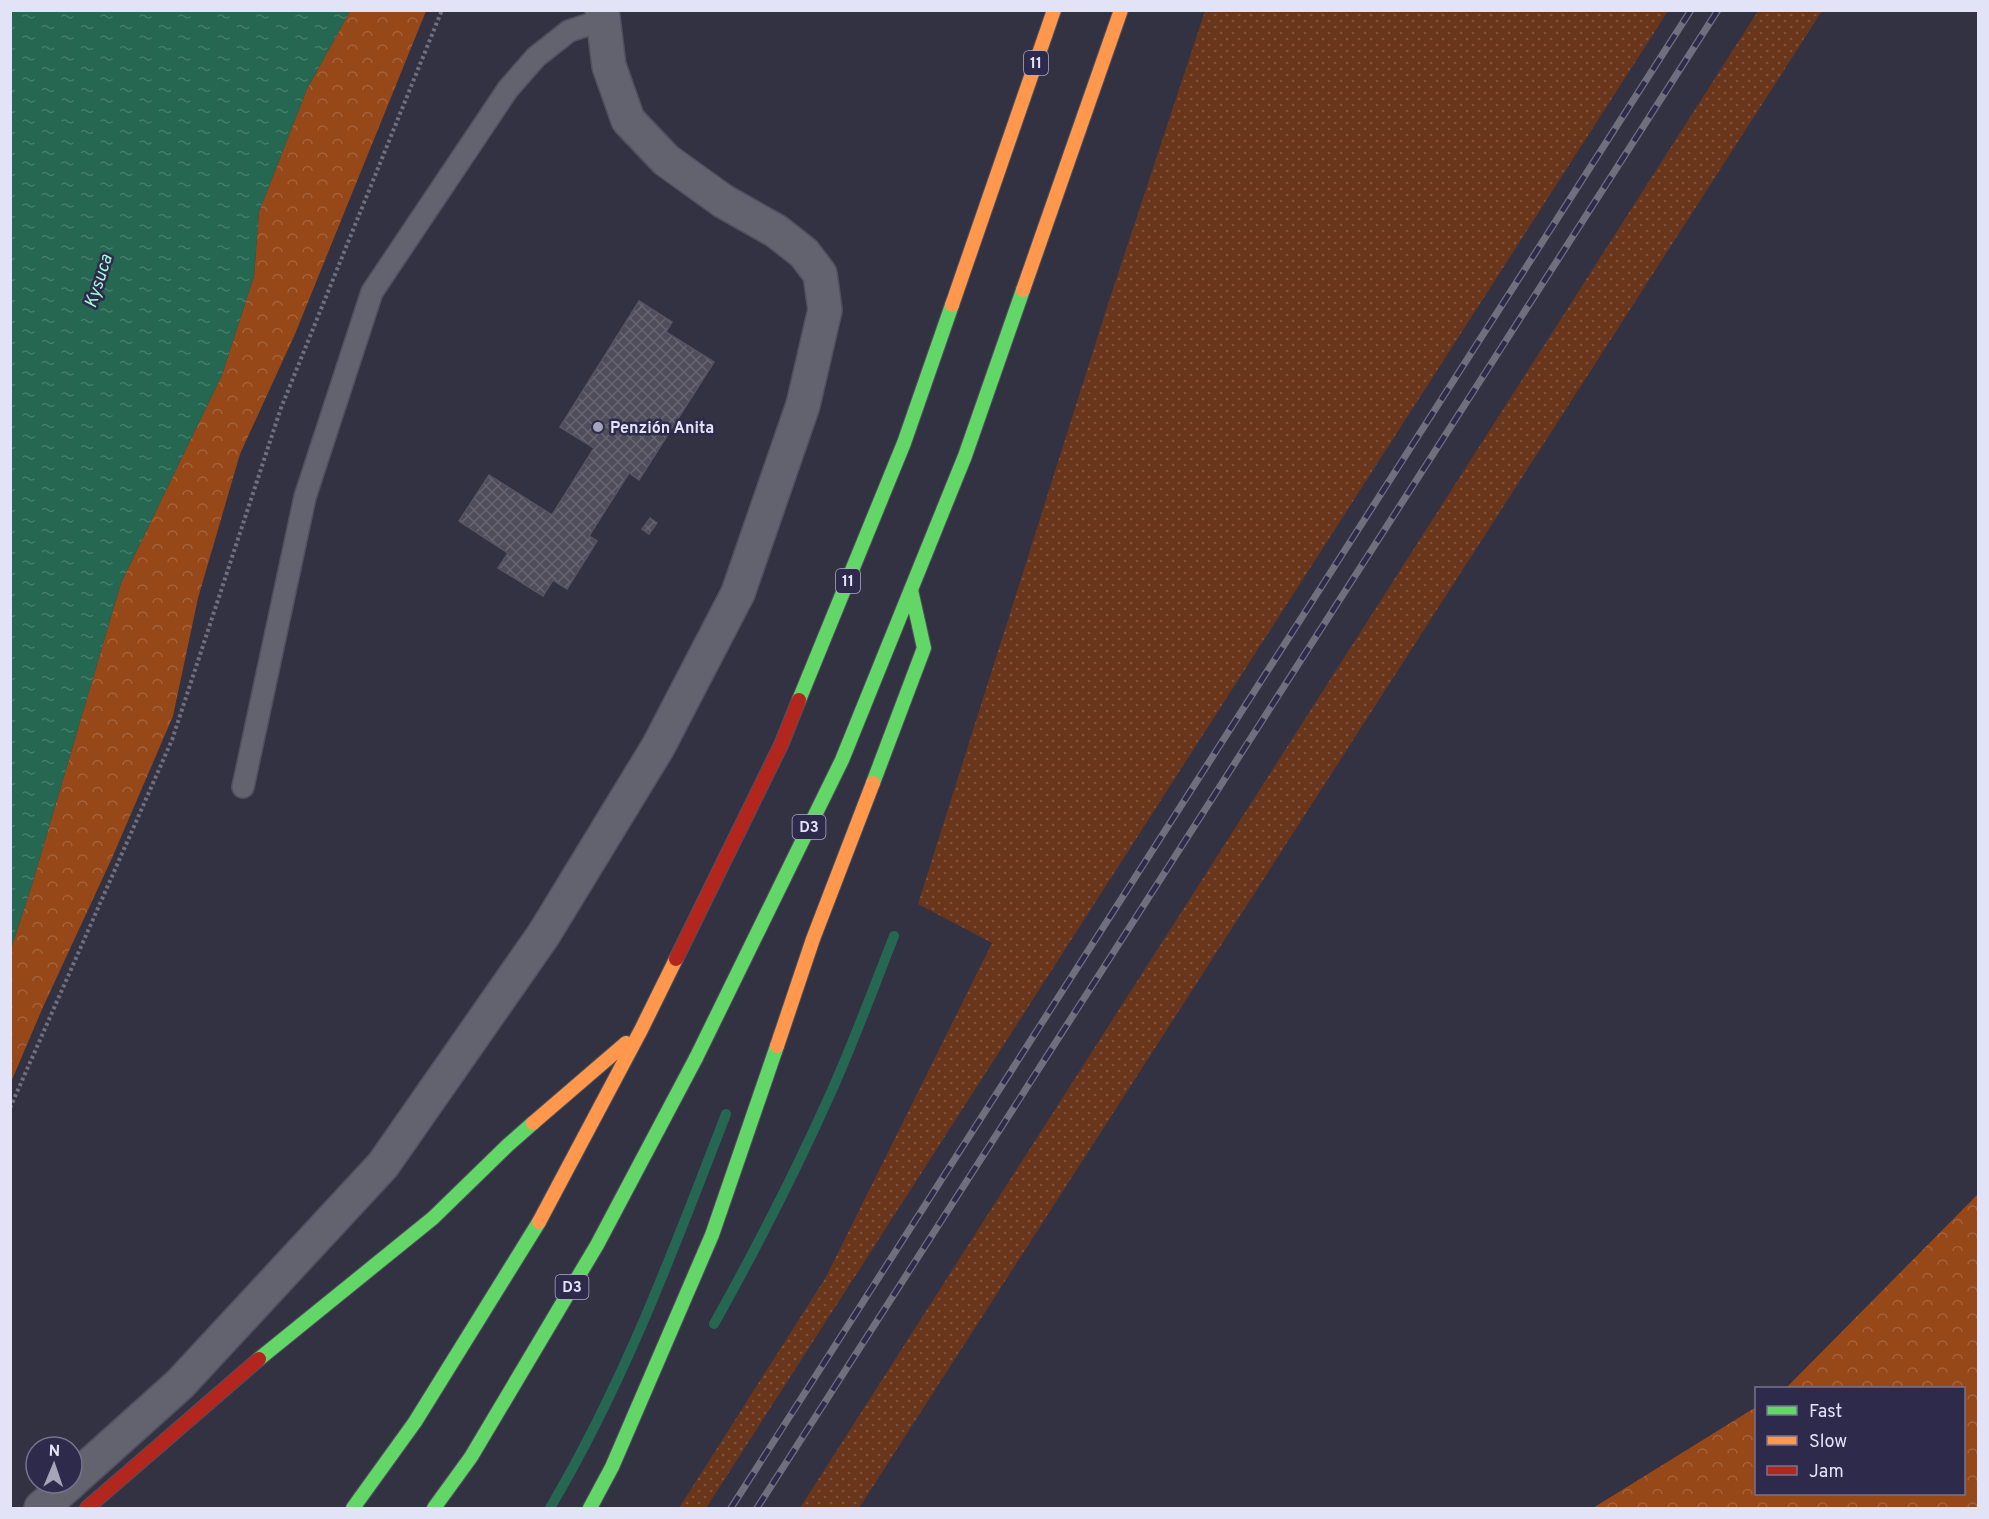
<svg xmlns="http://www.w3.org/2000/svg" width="1989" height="1519" viewBox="0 0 1989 1519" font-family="Overpass,sans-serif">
<defs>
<pattern id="grass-dots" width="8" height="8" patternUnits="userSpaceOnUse" patternTransform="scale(1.5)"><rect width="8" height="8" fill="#69361c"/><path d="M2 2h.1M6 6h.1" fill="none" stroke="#7e533e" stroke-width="1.8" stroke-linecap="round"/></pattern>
<pattern id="forest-crowns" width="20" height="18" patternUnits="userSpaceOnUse" patternTransform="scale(1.5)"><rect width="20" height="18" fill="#974819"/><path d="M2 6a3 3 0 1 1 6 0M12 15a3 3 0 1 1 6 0" fill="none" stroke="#a5623b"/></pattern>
<pattern id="water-ripples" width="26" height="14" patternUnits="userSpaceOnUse" patternTransform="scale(1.5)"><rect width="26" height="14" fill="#266752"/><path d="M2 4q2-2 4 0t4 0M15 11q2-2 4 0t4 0" fill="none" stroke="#457d6c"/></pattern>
<pattern id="building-cross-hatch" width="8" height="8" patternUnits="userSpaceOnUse" patternTransform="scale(1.5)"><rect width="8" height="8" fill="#504d5b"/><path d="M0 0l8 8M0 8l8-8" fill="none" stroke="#696673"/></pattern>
</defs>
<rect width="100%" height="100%" fill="#333243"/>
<g fill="url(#grass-dots)">
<polygon points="1205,11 1668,11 706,1508 679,1508 826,1277 992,943 918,904 1108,304"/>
<polygon points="1758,11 1822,11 859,1508 800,1508"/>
</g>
<g fill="url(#forest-crowns)">
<polygon points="350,11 426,11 295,334 240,454 198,598 173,716 112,858 43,1007 11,1082 11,949 31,888 121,583 222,375 254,276 259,212 307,89"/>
<polygon points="1978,1194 1978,1508 1593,1508 1756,1407 1756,1494 1964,1494 1964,1388 1786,1388"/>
</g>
<polygon fill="url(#water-ripples)" points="11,10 350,11 307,89 259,212 254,276 222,375 121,583 31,888 11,949"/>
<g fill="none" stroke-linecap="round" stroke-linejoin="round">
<g stroke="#266752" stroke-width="10">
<path d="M714 1324C757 1247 797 1169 833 1088 855 1038 874 987 894 936"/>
<path d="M550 1508C624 1383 674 1249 726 1114"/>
</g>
</g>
<g fill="url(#building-cross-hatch)" stroke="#585462" stroke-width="1.5">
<polygon points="639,301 672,322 666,332 714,362 639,480 629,473 589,536 597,541 567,589 553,580 543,596 498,568 508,553 459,521 489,475 552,515 594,448 560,427"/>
<polygon points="650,518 657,523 649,534 642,529"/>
</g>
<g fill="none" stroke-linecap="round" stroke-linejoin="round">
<defs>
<polyline id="lane" points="243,787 305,497 372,292 508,89 536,57 569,31 603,20"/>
<g id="street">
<polyline points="72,1481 180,1384 383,1165 544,934 658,747 738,593 803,405 825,310 820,274 804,253 776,231 723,201 666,160 628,120 609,66 602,10"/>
<polyline points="41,1508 70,1483"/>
</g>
<g id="fast">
<polyline points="799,700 904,443 952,305"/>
<polyline points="873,783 924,648 911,590"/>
<polyline points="696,1058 842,760 965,456 1023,290"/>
<polyline points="259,1359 433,1218 508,1145 533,1123"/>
<polyline points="353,1508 415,1422 539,1222"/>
<polyline points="434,1508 471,1457 597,1245 696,1058"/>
<polyline points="590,1508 612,1467 712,1235 777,1046"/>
</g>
<g id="slow">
<polyline points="1023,290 1121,10"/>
<polyline points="952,305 1054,10"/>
<polyline points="777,1046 813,939 873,783"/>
<polyline points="533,1123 626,1043"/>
<polyline points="539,1222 641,1030 676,959"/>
</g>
<g id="jam">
<polyline points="676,959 781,745 799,700"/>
<polyline points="87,1508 259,1359"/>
</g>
</defs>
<use href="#lane" stroke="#50505e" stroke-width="24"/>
<use href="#street" stroke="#50505e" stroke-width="36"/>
<use href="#fast" stroke="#50505e" stroke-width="16"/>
<use href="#slow" stroke="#50505e" stroke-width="16"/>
<use href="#jam" stroke="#50505e" stroke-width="16"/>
<polyline stroke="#70707c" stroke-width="4" stroke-dasharray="3 3" stroke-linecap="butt" points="10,1108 172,740 281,408 442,10"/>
<use href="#lane" stroke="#63626f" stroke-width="21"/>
<use href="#street" stroke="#63626f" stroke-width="33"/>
<use href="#fast" stroke="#63d668" stroke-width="14"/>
<use href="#slow" stroke="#ff974d" stroke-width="14"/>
<use href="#jam" stroke="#b3261e" stroke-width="14"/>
<defs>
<g id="rail">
<polyline points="731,1508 1691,10"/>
<polyline points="757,1508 1718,10"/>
</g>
</defs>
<use href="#rail" stroke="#6f6f7d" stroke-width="7"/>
<use href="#rail" stroke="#2d2a4b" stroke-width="4.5" stroke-dasharray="14" stroke-linecap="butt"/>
</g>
<circle fill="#a5a5b9" stroke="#2d2a4b" stroke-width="2" cx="598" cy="427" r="6"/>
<g text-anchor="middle" stroke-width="5" stroke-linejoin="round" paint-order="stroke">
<g fill="#2d2a4b" stroke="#acacc4" stroke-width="1.5">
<rect x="1024" y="51" width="24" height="24" rx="4.5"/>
<rect x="836" y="569" width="24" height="24" rx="4.5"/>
<rect x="792.5" y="815" width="33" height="24" rx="4.5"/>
<rect x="555.5" y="1275" width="33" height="24" rx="4.5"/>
</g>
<g font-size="15" font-weight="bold" fill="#e3e3f8">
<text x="1036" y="68">11</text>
<text x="848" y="586">11</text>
<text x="809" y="832">D3</text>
<text x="572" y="1292">D3</text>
</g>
<g font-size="16" font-weight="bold" fill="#e3e3f8" stroke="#2d2a4b" text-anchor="start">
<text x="610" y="433">Penzión Anita</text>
</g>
<g font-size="18" font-style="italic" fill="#a1fad5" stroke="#2d2a4b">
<text transform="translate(98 281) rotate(-72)" y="6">Kysuca</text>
</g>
</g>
<rect width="1989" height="1519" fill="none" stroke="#e3e3f8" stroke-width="24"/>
<rect x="1755" y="1387" width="210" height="108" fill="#2d2a4b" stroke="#767490" stroke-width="1.5"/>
<rect x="1767" y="1406" width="30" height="9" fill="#63d668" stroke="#767490" stroke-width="1.5"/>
<text x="1809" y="1417" font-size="18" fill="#e3e3f8">Fast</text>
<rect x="1767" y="1436" width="30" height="9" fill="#ff974d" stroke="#767490" stroke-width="1.5"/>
<text x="1809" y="1447" font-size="18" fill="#e3e3f8">Slow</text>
<rect x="1767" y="1466" width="30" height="9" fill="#b3261e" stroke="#767490" stroke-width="1.5"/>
<text x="1809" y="1477" font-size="18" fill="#e3e3f8">Jam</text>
<g transform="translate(54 1465) rotate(2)"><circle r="28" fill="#2d2a4b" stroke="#767490" stroke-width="1.5"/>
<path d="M0-4.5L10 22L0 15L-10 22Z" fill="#a5a5b9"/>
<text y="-9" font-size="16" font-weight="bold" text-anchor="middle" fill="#e3e3f8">N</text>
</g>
</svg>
